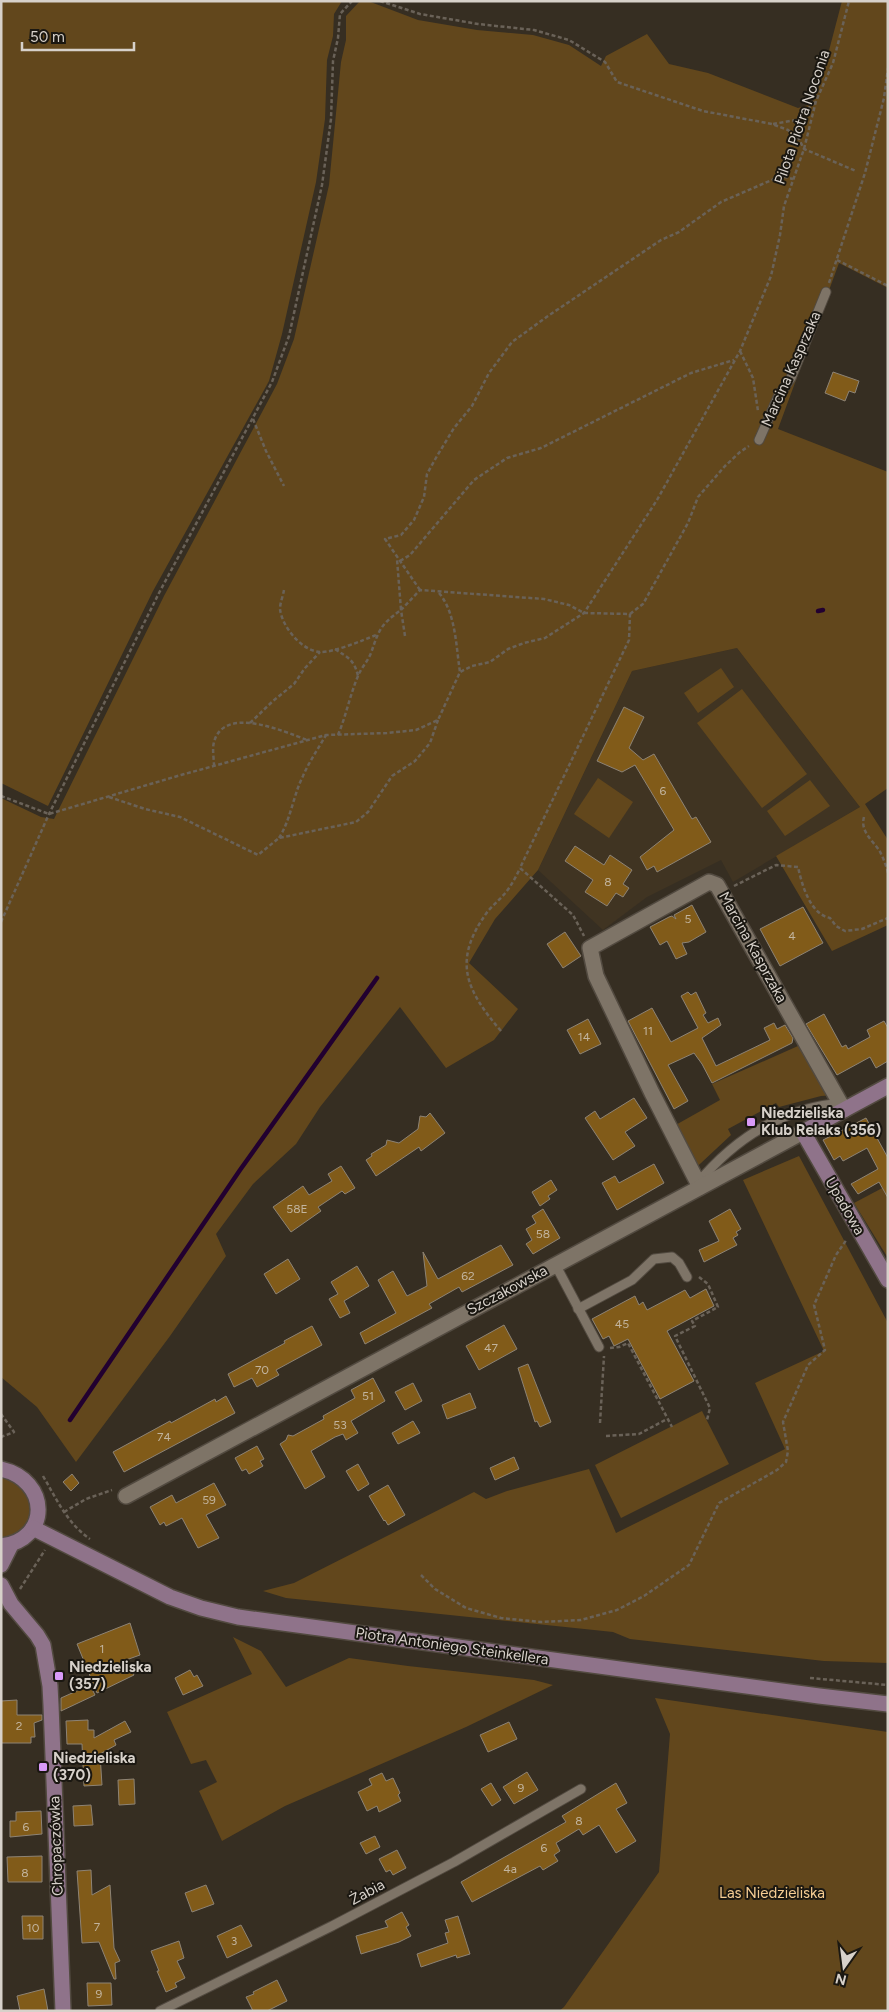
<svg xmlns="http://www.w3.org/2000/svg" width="889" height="2012" viewBox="0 0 889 2012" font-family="Figtree,sans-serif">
<rect width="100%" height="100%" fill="#362e22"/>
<polygon fill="#403422" points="737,648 860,807 733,882 721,860 647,897 603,930 538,870 632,671"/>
<g fill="#62471c">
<polygon points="1,1 342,1 334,14 333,36 327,60 325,119 316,182 282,334 269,381 153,591 48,806 1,783"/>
<polygon points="360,1 368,1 418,20 477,30 533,35 569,45 601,66 606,56 647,34 669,64 708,73 798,108 812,104 821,81 842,1 888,1 888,288 839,263 778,429 888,472 888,788 865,804 888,840 888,925 832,951 776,856 860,807 737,648 632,671 538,870 495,919 469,963 518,1009 494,1040 446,1068 400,1007 320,1107 296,1144 253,1184 216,1234 226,1256 170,1336 76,1462 37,1407 1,1377 1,798 41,817 54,819 164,596 277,384 294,339 329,185 341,62 346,40 346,16"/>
<polygon points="721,668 734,687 698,713 684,693"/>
<polygon points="742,689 807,774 762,808 697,723"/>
<polygon points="598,778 633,802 609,838 574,814"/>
<polygon points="810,780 830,806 785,836 767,811"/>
<polygon points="807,1042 836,1095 821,1096 779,1107 776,1103 728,1129 731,1135 686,1177 665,1131 720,1100 712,1084"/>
<polygon points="799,1156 888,1323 888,1663 824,1661 630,1639 613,1632 286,1598 263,1591 294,1583 474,1492 486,1499 507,1491 589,1469 616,1533 785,1449 755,1383 824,1351 743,1180"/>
<polygon points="888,1185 888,1258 854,1203"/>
<polygon points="702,1411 729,1464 621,1518 595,1465"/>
<path d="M1 1474 24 1485C36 1516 35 1529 1 1540Z"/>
<polygon points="233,1637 261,1651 286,1687 349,1658 408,1666 534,1680 553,1685 466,1727 285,1806 222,1841 199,1791 217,1782 206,1760 191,1764 167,1712 252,1674"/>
<polygon points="655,1698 888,1732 888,2011 559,2011 564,2007 659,1872 670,1734"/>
</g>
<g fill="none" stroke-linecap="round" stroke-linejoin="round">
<g stroke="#220030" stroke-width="4.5">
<polyline points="818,611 823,610"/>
<polyline points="70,1420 240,1170 377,978"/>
</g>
</g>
<g fill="#815b19" stroke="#8d8375">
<polygon points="833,372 859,381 855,393 849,391 845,401 825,393"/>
<polygon points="624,707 644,717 629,748 643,760 654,754 692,819 696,817 711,842 657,872 654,866 647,870 640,857 674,830 635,765 622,772 597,761"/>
<polygon points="575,846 604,865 610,855 632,870 623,884 629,888 623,897 616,893 607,906 585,892 593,880 565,861"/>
<polygon points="692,905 706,932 689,942 682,943 687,954 676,959 667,941 660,945 650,927 669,917 672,916 676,919 674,915"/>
<polygon points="803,907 823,943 780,966 760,929"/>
<polygon points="565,932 581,956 563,968 547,944"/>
<polygon points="688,992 691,995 696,992 706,1013 703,1015 708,1023 718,1018 721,1025 702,1038 716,1066 770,1040 764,1028 774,1023 777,1029 785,1025 793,1038 792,1043 712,1083 702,1064 694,1053 668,1065 688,1101 674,1109 628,1021 652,1008 671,1042 698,1028 681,996"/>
<polygon points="824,1014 842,1047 846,1045 848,1049 870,1037 867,1030 884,1021 888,1028 888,1061 876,1068 870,1057 837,1075 806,1024"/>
<polygon points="588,1019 601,1044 580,1054 567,1030"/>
<polygon points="634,1098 647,1118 625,1132 635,1146 613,1160 585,1118 595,1111 600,1119"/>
<polygon points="430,1113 445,1133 421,1151 419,1147 376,1176 366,1160 372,1156 371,1154 386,1145 387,1140 399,1143 418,1129 420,1116 426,1117"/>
<polygon points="866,1118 888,1158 888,1198 879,1182 858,1194 851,1184 878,1169 867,1148 843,1161 840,1156 834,1160 823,1140"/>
<polygon points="654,1164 664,1183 617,1210 602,1183 615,1176 619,1183"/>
<polygon points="341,1166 355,1188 345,1194 342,1191 318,1207 321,1211 291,1232 273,1207 303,1186 309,1195 332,1181 328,1174"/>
<polygon points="551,1180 557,1190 548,1196 550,1199 540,1206 532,1192"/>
<polygon points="543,1209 560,1238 533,1254 526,1244 532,1240 526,1229 536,1223 532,1216"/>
<polygon points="730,1209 741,1229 736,1232 738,1235 733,1238 737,1245 704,1262 699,1250 719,1241 709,1221"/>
<polygon points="501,1245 513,1265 462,1292 459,1287 429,1304 432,1308 365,1344 360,1333 396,1313 378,1280 393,1271 407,1296 427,1286 423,1252 438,1279"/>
<polygon points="288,1259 300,1279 276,1294 264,1274"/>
<polygon points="357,1266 369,1286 344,1301 350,1313 340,1318 329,1299 338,1294 331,1282"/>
<polygon points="706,1289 714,1306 667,1331 694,1381 660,1399 628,1339 614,1346 609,1336 603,1339 592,1319 635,1296 639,1305 643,1302 647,1310 685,1290 690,1298"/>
<polygon points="504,1325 517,1349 479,1370 466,1346"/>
<polygon points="312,1326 322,1345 276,1370 279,1375 257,1387 252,1378 234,1387 228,1374 285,1343 284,1341"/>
<polygon points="528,1364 551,1422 540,1427 537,1421 535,1422 518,1368"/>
<polygon points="373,1378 385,1401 351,1421 358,1433 346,1440 343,1434 335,1437 311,1451 325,1477 305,1489 280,1444 286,1440 288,1435 293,1436 324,1419 323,1416 355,1398 351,1390"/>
<polygon points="413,1383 422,1401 405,1410 395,1392"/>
<polygon points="470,1393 476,1408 447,1419 442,1405"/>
<polygon points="226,1396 235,1413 124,1472 113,1452 170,1421 171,1423 215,1399 216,1402"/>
<polygon points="413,1421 420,1433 398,1444 392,1433"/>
<polygon points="257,1446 264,1459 260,1461 263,1466 249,1474 246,1469 242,1471 235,1458"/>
<polygon points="514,1457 519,1469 495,1480 490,1468"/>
<polygon points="358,1464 369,1484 358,1491 346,1471"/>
<polygon points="72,1474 79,1483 71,1491 63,1482"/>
<polygon points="214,1483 226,1505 206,1515 219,1538 198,1548 182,1518 166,1526 164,1522 160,1525 150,1507 172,1495 176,1503"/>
<polygon points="388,1485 405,1515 388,1525 385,1520 384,1521 369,1496"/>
<polygon points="130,1623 140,1655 126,1660 134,1675 97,1693 77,1644"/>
<polygon points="190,1670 194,1677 197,1675 203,1686 183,1695 175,1678"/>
<polygon points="90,1685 95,1695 61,1711 61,1698"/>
<polygon points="17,1700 17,1715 42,1715 42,1720 34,1723 35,1737 31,1737 31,1743 1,1743 1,1701"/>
<polygon points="88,1720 88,1730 94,1730 94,1738 125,1721 131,1732 114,1740 116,1745 100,1754 102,1785 84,1786 82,1744 67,1744 66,1721"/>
<polygon points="509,1722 517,1739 488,1752 480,1735"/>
<polygon points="527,1772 538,1790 514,1804 503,1787"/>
<polygon points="382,1773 386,1781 393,1778 400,1793 398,1795 401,1801 379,1812 377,1806 367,1811 358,1792 372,1785 369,1779"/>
<polygon points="134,1779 135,1804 119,1805 118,1780"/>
<polygon points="491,1783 501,1800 492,1806 481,1789"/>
<polygon points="616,1783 627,1803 616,1809 636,1841 616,1853 599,1825 583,1835 579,1829 556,1843 560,1851 554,1855 558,1861 543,1870 540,1866 472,1902 461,1882 566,1822 562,1816"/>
<polygon points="91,1805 93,1825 74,1826 73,1806"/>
<polygon points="41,1811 42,1834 10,1837 10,1821 16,1821 16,1812"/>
<polygon points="375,1836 380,1847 366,1854 360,1843"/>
<polygon points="397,1850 406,1868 393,1875 390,1870 386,1872 379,1859"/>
<polygon points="42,1856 42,1882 8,1882 7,1857"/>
<polygon points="91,1870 92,1895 110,1885 114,1948 120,1961 115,1963 116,1979 114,1979 99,1942 82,1943 77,1871"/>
<polygon points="206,1885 214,1904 192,1912 185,1893"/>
<polygon points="402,1912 409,1925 406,1927 411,1936 399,1942 361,1954 356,1936 388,1927 385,1921"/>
<polygon points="22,1916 43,1916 43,1939 23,1939"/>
<polygon points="458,1916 470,1954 457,1958 456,1955 421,1967 417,1954 448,1943 445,1933 449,1932 445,1920"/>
<polygon points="241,1925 252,1946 227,1958 217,1936"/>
<polygon points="179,1941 184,1958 177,1961 185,1978 175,1983 177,1987 166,1992 157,1971 159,1971 151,1951"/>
<polygon points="277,1980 287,2001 267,2011 253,2011 246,1997 254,1994 253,1992"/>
<polygon points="87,1983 111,1983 112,2005 88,2006"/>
<polygon points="44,1989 48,2011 20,2011 17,1996"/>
</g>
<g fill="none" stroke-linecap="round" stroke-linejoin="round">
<defs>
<g id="lane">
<polyline points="759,440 779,395 791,378 826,292"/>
<path d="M696 1185C734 1139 783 1107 844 1103"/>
<polyline points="555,1264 599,1347"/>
<polyline points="578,1309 632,1280 654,1259 672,1257 679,1263 687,1277"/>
<polyline points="160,2011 332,1926 454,1862 581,1789"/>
</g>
<g id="street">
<polyline points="700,1187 652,1093 596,976 590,948 709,882 717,885 844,1110"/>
<polyline points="126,1496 803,1132"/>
</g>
<g id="secondary">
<polyline points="888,1086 803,1132 888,1280"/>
<path d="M1 1469C50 1480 51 1540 1 1546"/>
<polyline points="33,1528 170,1597 201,1608 238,1617 819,1696 888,1704"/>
<polyline points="1,1565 11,1545"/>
<polyline points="1,1585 11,1604 37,1635 43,1645 50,1686 51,1705 63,2011"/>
</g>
</defs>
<use href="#lane" stroke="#524a40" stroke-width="11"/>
<use href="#street" stroke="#524a40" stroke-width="18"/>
<use href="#secondary" stroke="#524a40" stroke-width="18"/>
<g stroke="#6a6258" stroke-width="2.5" stroke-dasharray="4 2.5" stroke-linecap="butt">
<polyline points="380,1 420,14 478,24 534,30 569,40 605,62 617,82 703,111 772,124 788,130 799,139 804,149 856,171"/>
<polyline points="773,124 796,120 815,102"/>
<polyline points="837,260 888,286"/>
<polyline points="829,283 865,173 884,98 888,68"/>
<polyline points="740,351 753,378 758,411"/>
<polyline points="253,419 266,451 284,486"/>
<polyline points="400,561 410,555 474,480 507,458 541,448 691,373 734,360"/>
<path d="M284 590C283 596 280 603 280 609 282 627 302 651 320 652 332 653 364 640 376 635"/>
<polyline points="420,590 385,539 401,535 414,520 424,497 427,474 437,456 454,428 472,406 489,373 512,342 548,316 661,240 679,232 721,202 781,176 793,179"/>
<path d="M439 593C456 613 456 647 460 672"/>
<polyline points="630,614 643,604 688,523 698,497 725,466 740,452 749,446"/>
<polyline points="405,636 401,610 420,590 544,599 569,605 584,613 630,614 629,640 520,868 573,915 584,936"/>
<path d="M335 649C348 658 354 659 358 676"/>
<polyline points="250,723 273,701 294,684 305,668 320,652"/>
<path d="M338 735C346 716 350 695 358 676 361 668 368 661 371 653 379 630 380 625 401 610L397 559"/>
<path d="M214 766C214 759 212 749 214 742 224 705 283 731 307 740"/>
<polyline points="1,796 49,814 181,775 326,735 387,733 416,730 438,720 460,672 472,666 490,662 508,649 524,643 545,638 584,613 657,500 740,351 771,276 780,235 784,206 804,149 816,101 833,63 849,1"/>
<polyline points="109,797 145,809 180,817 258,855 279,838 356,822 368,812 392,776 415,761 430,743 438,720"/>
<path d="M864 817C860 831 872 840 879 850 883 857 886 865 888 873"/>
<path d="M279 838C291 819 293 796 303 776 309 762 318 749 326 735"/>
<path d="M734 886 776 865 798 867C802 885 810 914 830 918L836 926 845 931 862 929 888 918"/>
<polyline points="1,922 49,814 159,593 272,382 289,336 322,185 331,119 333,61 338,38 340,14 352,1"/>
<path d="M501 1031C465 989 452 960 488 911 495 903 503 897 509 888 513 882 517 875 520 868"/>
<polyline points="699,1277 708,1284 718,1307 692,1321 695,1326 675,1336 710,1408 707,1420"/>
<polyline points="610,1348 619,1347 628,1343 672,1427"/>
<polyline points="1,1414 14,1432 1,1437"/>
<polyline points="600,1423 604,1356"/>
<polyline points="606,1436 639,1434 667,1419"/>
<path d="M43 1476C57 1500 67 1523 90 1539"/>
<polyline points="64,1512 86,1499 112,1490"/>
<polyline points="421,1575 435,1589 466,1608 501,1618 541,1622 581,1620 617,1610 644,1596 689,1565 719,1503 777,1470 786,1462 788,1451 783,1422 808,1365 825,1350 814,1305 836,1255 847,1239"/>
<polyline points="20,1589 45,1550"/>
<polyline points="810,1678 888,1685"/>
</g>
<use href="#lane" stroke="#7e7467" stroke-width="9"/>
<use href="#street" stroke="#7e7467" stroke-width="15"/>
<use href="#secondary" stroke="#8f738a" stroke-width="15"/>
</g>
<g fill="#d89af8" stroke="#1a1711" stroke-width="2">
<rect x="746" y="1117" width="10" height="10" rx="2.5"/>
<rect x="54" y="1671" width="10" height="10" rx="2.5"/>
<rect x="38" y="1762" width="10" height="10" rx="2.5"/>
</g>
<g text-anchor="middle" stroke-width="4" stroke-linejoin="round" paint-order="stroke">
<g font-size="12" fill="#c2b49e">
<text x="663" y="795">6</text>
<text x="608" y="886">8</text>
<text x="688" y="923">5</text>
<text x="792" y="940">4</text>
<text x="648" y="1035">11</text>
<text x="584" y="1041">14</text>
<text x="297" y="1213">58E</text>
<text x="543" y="1238">58</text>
<text x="468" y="1280">62</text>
<text x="622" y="1328">45</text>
<text x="491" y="1352">47</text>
<text x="262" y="1374">70</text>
<text x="368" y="1400">51</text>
<text x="340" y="1429">53</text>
<text x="164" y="1441">74</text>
<text x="209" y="1504">59</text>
<text x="102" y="1653">1</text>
<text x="19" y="1730">2</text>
<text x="521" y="1792">9</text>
<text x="579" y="1825">8</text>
<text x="26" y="1831">6</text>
<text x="544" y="1852">6</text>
<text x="510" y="1873">4a</text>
<text x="25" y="1877">8</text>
<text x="97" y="1931">7</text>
<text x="33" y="1932">10</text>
<text x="234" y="1945">3</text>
<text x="99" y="1998">9</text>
</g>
<g font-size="15" fill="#d7d1ca" stroke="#1a1711">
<text transform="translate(802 117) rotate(-71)" y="5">Pilota Piotra Noconia</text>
<text transform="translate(791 369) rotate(-66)" y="5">Marcina Kasprzaka</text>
<text transform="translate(753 947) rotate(61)" y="5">Marcina Kasprzaka</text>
<text transform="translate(845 1206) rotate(60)" y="5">Upadowa</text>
<text transform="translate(507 1290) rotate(-28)" y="5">Szczakowska</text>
<text transform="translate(452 1646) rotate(8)" y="5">Piotra Antoniego Steinkellera</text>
<text transform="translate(56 1846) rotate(-92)" y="5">Chropaczówka</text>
<text transform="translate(367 1892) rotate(-28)" y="5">Żabia</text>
</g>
<g font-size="15" font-weight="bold" fill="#d7d1ca" stroke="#1a1711" text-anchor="start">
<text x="761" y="1118">Niedzieliska<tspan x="761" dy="17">Klub Relaks (356)</tspan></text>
<text x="69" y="1672">Niedzieliska<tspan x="69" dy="17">(357)</tspan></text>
<text x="53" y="1763">Niedzieliska<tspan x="53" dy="17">(370)</tspan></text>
</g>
<g font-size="15" fill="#f6cd93" stroke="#1a1711">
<text x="772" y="1898">Las Niedzieliska</text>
</g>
</g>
<rect width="889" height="2012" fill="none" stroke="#d7d1ca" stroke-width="5"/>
<g transform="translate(844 1967) rotate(194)" stroke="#1a1711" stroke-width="4" paint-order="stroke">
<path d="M0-4L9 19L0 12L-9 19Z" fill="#d7d1ca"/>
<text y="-8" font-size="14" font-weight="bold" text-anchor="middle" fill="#d7d1ca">N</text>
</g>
<path d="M22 42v8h112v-8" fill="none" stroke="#d7d1ca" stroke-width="2.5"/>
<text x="30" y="42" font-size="15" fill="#d7d1ca" stroke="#1a1711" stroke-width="4" paint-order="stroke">50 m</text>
</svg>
